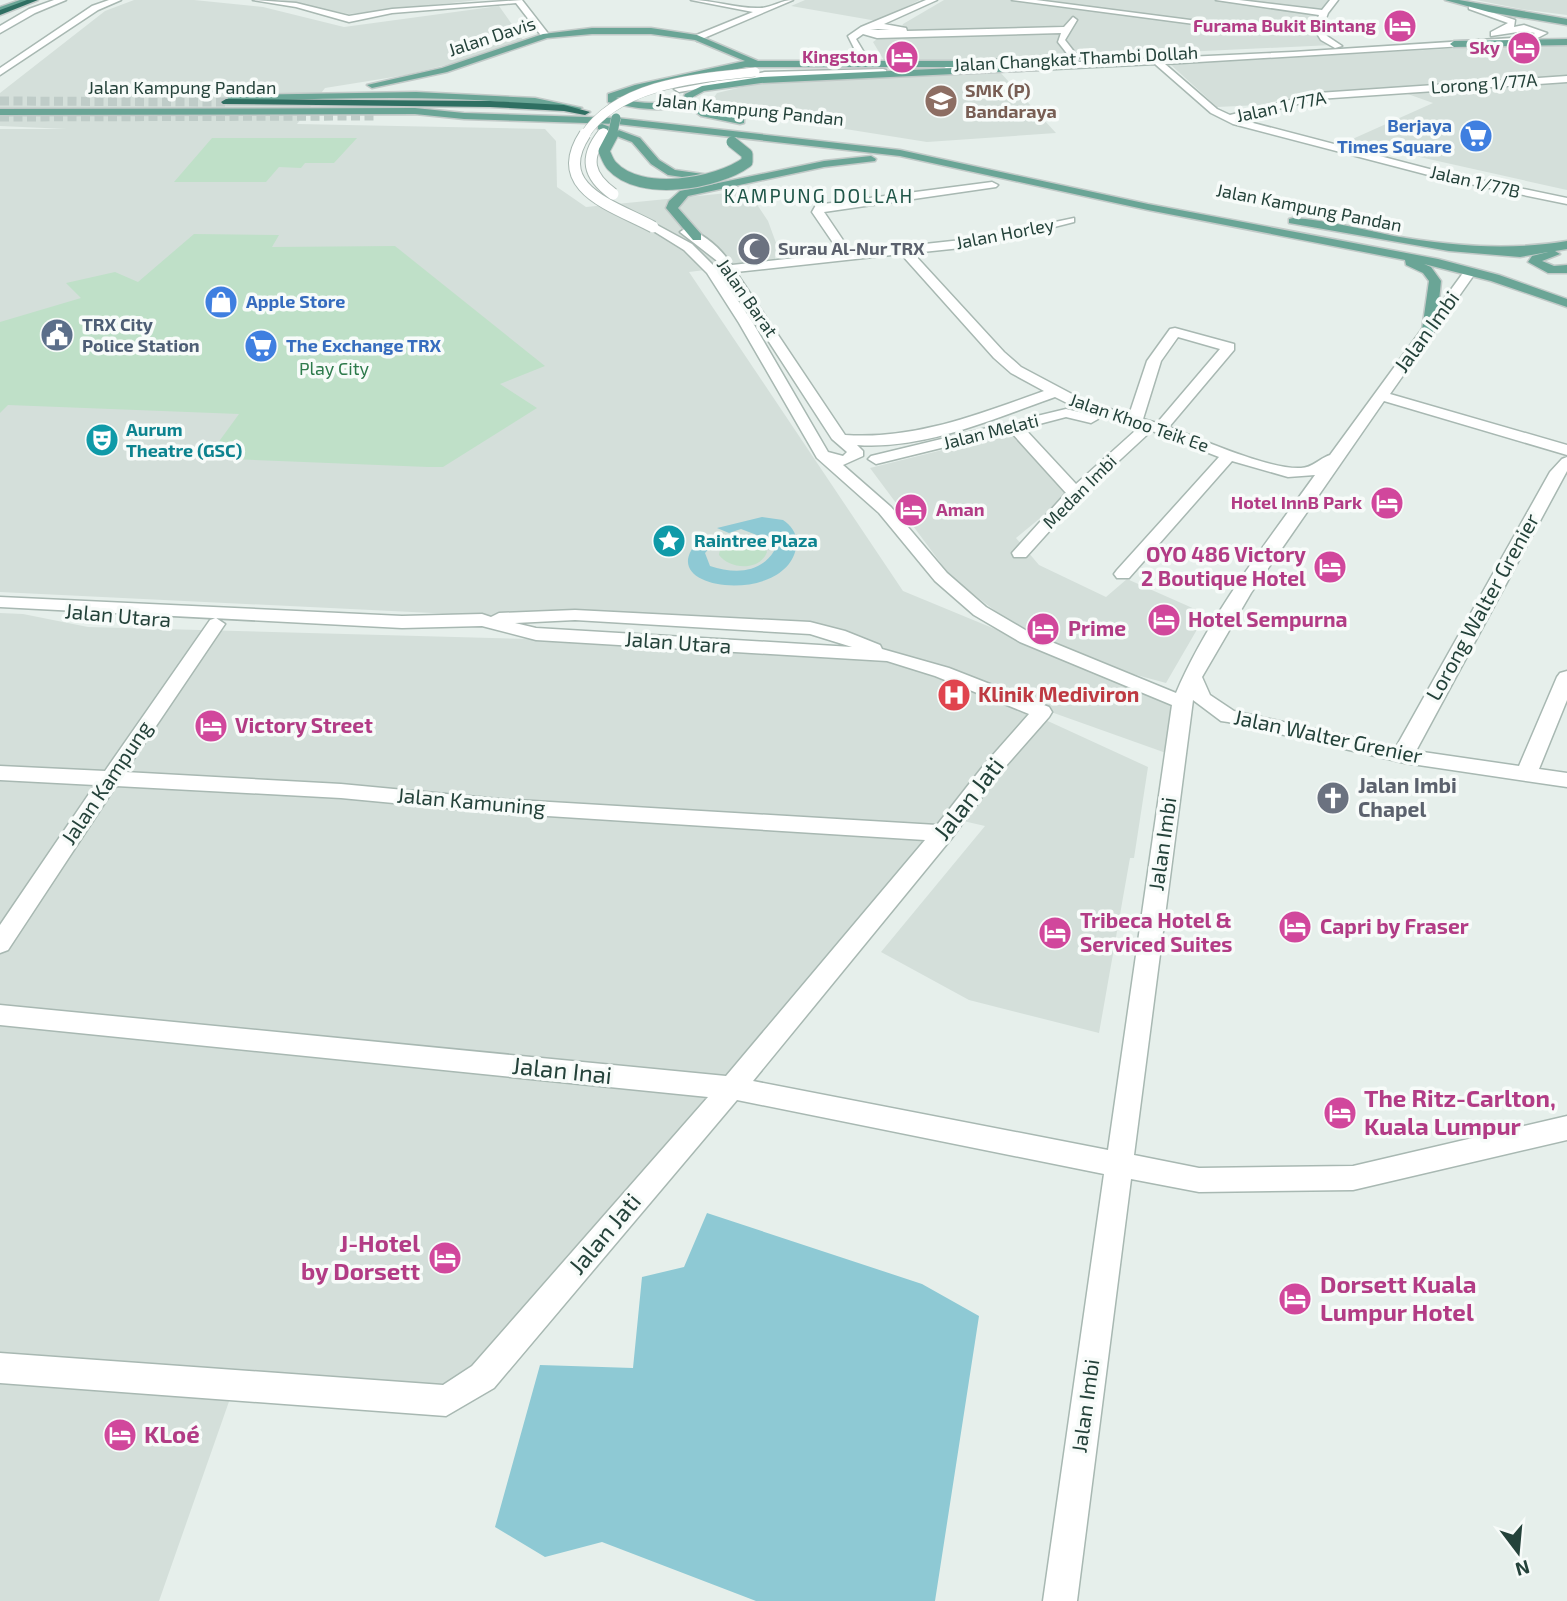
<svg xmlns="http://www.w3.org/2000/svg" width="1567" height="1601" viewBox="0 0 1567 1601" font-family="'Exo 2',sans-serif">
<rect width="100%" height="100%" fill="#e6efeb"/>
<g fill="#d4dfda">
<polygon points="134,0 194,0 263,7 344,27 499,6 523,40 454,63 406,75 325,88 297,124 545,129 556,141 557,187 586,207 748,191 768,221 776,243 775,261 689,272 903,591 1174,703 1166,753 801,623 473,615 0,592 0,129 67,129 0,126 0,93 105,11"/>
<polygon points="279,0 479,0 349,14"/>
<polygon points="805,0 920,0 877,21 791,6"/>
<polygon points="944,0 1331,0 1320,14 1313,28 1320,38 1332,45 955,63 885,62 873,42 877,39 899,35 903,24"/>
<polygon points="1476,0 1567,0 1567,15 1521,9"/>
<polygon points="1537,44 1567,45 1567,190 1348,141 1433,103 1388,87 1300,96 1259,105 1217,107 1170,64"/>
<polygon points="999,71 1056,133 927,142 719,109 710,103 717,93 759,83"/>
<polygon points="1019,431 1067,496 1016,538 1039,565 1106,597 1127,579 1206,614 1166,683 1085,661 1016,627 951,577 870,468"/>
<polygon points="0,613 23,614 88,627 531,639 887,659 1050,722 1148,767 1134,858 1130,858 1099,1033 969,1000 881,952 985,826 946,817 475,1367 446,1387 239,1373 159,1601 0,1601"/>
</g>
<g fill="#bfe0c8">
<polygon points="212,138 357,138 334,163 305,163 301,168 279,167 266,182 174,182"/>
<polygon points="194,234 279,235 272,247 395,246 545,366 500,384 537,408 443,467 428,467 207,458 239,414 8,405 0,413 0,322 81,298 66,283 115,272 138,282"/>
<path d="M748 539 765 548 767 552C760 571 730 570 719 555 720 541 736 539 748 539Z"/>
</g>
<g fill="#8ec9d4">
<path d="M762 517 783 520C792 526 799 536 796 548 785 608 642 590 703 537L715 542 705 553 710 566C734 574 760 574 774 551L770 540 741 529 729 533 717 528Z"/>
<polygon points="707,1213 922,1284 979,1316 935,1601 756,1601 602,1542 545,1557 495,1527 540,1365 633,1368 642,1277 684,1267"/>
</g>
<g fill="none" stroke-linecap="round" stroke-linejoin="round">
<g stroke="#bfccc8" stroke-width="9" stroke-dasharray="9 4.5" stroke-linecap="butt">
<polyline points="0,101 226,102"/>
<polyline points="0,117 377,116"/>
</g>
<defs>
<g id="minor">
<polygon points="54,0 66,0 35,13 0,33 0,26 29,9"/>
<polygon points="109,0 121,0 98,10 0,75 0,68 92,6"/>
<polygon points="253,0 296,3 349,16 392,9 522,0 550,36 543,38 516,3 392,13 349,22 296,7"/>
<path d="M691 0C714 0 737 9 760 8 771 8 781 0 793 0L697 41 694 36 753 12Z"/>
<path d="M926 0H937L884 24 906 28 907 31 1064 27 1073 17 1077 20 1065 40 1079 58 1072 60 1058 42 1061 33 877 38 863 34 856 39 871 64 863 66 848 36 861 27ZM878 29 890 30H870Z"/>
<polygon points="1012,0 1036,0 1221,24 1217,27"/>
<polygon points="1216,0 1239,0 1322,10 1330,0 1338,0 1328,13 1322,29 1327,36 1342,46 1335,48 1321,40 1314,29 1319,15"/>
<polygon points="1469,5 1515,20 1514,27 1524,25 1547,33 1530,42 1165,64 1217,109 1230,115 1318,93 1567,76 1567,82 1318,99 1238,119 1437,171 1567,198 1567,204 1436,177 1233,124 1211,113 1155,64 1014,71 1009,68 1014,65 1293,52 1528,37 1535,33 1524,31 1491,36 1491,32 1508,23 1469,9"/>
<polygon points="1029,58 1032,59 1032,63 946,68 941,65 946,62"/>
<polygon points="883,69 886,70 886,74 765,78 679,92 674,89 765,72"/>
<path d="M992 182 998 185 996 187 824 212 851 252 980 238 1074 218V222L980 246 913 253 1004 352 1021 367 1085 401 1129 415 1147 361 1170 329 1175 328 1234 344V350L1169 427C1200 439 1270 470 1301 468 1312 468 1320 458 1330 455L1466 269H1474L1476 272 1390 394 1567 445V455L1384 401 1251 593 1202 677 1210 695 1234 711 1396 747 1550 472 1562 459 1567 457V471L1416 751 1519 766 1557 677 1560 673 1567 671V700L1539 769 1567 773V787L1405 763 1228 722 1221 721 1193 700 1134 1155 1199 1168 1353 1166 1567 1116V1140L1353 1190 1199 1192 1131 1179 1077 1601H1043L1104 1174 737 1100 494 1388 446 1416 0 1383V1353L443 1385 472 1366 708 1097 0 1025V1005L726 1076 925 840 499 813 341 798 116 786 8 950 0 953V925L95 785 0 780V766L105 771 210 620 216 618 225 624 125 772 341 784 499 799 937 825 984 765 1029 714 935 676 887 661 536 640 482 626 402 628 0 607V597L402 616 482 614 491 617 499 613 575 610 810 622 845 631 880 645 882 649 949 668 1049 707 1052 712 1049 717 998 775 951 839 753 1081 1108 1150 1172 705 1020 642 974 615 935 581 879 513 817 458 739 323 707 273 684 250 647 227 657 225 692 244 716 268 753 323 828 452 843 456 847 452 832 439 716 260 680 232 686 228C705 234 721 249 732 265L840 253 812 212 816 205ZM901 254 994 358 1011 373 1044 391C979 414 915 440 845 435L736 272ZM1178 337 1220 349 1157 423 1143 419 1161 361ZM1055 397 1075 407 1155 432 1219 457 1117 570 1114 574 1117 578H1129L1232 461 1288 477 1315 475C1266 543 1209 616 1176 693L1032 634 986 607 947 573 891 507 843 465 863 456V451L857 445C924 450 993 419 1055 397ZM575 620 810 634 852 647 536 628 515 623Z"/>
<polygon points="1066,409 1096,416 1098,419 1091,423 1066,417 1024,428 1076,484 1136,430 1141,428 1149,433 1081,496 1026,557 1014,557 1012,553 1066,493 1010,431 876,464 868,459 871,456"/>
</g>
<g id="major">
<polygon points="20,0 31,0 0,12 0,7"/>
<polygon points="1445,0 1459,0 1567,19 1567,25 1489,12"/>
<path d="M592 28H651L697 35 758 61H969L974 64 969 67H746L616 98C638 103 660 106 683 99L685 94 702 86 761 77 1038 64 1043 67 1038 70 761 83 704 91 693 97 692 100 707 112 744 119V123L740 124 701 116 686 105C659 113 634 108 608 102V94L635 85 745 61 695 40 651 34H592L547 38 447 72 372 88 367 85 442 68 543 34Z"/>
<polygon points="1567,39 1567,45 1454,47 1450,44 1454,41"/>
<path d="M416 92 535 98 582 108 577 111C463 92 347 99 232 101L227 98 232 95Z"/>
<polygon points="415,108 464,113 617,118 900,150 1148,204 1438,259 1499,275 1567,299 1567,307 1491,281 1424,264 1431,267 1441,281 1436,330 1429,334 1422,330 1429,281 1423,273 1406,265 1405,260 1148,210 900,156 617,124 464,119 415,114 0,115 0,109"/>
<polygon points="602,124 640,138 659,160 675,170 717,176 722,179 717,182 668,175 651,164 632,142 598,129 598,125"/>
<polygon points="871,156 876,159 875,161 824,167 688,196 678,208 701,234 701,240 693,240 666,208 669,201 680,191 824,161"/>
<path d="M1293 218C1327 220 1361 229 1394 236 1452 246 1509 251 1567 241V249L1555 251 1560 254 1542 261 1554 266 1567 265V273H1548L1528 262 1532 256 1548 252 1520 257 1449 251 1289 223V219Z"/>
</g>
<g id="highway">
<polygon points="27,0 38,0 0,15 0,10"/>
<polygon points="226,99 490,101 564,105 590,112 585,115 564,111 490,107 223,104 221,102"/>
</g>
</defs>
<use href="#minor" stroke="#a8b8b2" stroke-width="3"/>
<use href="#major" stroke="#c2cac8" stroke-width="3"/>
<use href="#highway" stroke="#c2cac8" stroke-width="3"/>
<use href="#minor" fill="#fff" fill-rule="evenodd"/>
<use href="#major" fill="#6aa596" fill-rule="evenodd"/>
<use href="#highway" fill="#2f6f62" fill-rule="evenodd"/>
<defs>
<g id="minor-bridge-far1">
<path d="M584 136C618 83 699 78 755 72"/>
<polyline points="602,136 604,133"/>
</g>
<g id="minor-bridge">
<path d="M585 134C549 189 614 206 653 227"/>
<path d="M603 134C584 158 588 176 613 194"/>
</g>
<polyline id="major-bridge-far1" points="612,136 616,118"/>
<path id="major-bridge" d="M613 134 604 151C606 155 608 162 612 166 640 197 717 184 747 162V154L732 142"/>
</defs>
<use href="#minor-bridge-far1" stroke="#a8b8b2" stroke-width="10" stroke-linecap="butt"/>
<use href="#minor-bridge" stroke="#a8b8b2" stroke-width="13" stroke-linecap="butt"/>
<use href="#major-bridge-far1" stroke="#c2cac8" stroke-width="10" stroke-linecap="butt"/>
<use href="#major-bridge" stroke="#c2cac8" stroke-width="13" stroke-linecap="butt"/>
<use href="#minor-bridge-far1" stroke="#fff" stroke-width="9"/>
<use href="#minor-bridge" stroke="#fff" stroke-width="11"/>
<use href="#major-bridge-far1" stroke="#6aa596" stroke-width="9"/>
<use href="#major-bridge" stroke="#6aa596" stroke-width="11"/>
</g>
<defs>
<symbol id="hotel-disc" viewBox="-11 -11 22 22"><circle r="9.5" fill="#d1479c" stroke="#f7fbf9"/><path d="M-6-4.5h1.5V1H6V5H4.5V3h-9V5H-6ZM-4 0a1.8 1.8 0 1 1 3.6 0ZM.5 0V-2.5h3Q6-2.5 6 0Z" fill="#fff"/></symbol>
<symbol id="school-disc" viewBox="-11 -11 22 22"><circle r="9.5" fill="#8d6e63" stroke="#f7fbf9"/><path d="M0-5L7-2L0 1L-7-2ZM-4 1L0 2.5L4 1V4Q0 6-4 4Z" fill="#fff"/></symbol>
<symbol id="supermarket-disc" viewBox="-11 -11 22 22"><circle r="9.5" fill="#3f7fe0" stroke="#f7fbf9"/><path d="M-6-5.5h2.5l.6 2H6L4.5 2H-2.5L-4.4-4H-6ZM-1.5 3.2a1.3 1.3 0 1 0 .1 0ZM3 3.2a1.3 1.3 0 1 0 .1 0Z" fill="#fff"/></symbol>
<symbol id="mosque-disc" viewBox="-11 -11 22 22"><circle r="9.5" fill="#6b7280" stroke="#f7fbf9"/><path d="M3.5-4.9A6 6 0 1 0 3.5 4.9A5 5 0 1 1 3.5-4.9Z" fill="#fff"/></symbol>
<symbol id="shop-disc" viewBox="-11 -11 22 22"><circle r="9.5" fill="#3f7fe0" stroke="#f7fbf9"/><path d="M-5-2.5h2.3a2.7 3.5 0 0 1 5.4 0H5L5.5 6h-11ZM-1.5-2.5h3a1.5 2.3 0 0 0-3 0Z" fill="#fff"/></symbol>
<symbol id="civic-disc" viewBox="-11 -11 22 22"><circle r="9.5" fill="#5c6f8a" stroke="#f7fbf9"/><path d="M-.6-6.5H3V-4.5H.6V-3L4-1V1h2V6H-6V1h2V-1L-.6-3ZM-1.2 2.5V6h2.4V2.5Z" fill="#fff"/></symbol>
<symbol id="theatre-disc" viewBox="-11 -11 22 22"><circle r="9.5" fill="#0f9aa8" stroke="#f7fbf9"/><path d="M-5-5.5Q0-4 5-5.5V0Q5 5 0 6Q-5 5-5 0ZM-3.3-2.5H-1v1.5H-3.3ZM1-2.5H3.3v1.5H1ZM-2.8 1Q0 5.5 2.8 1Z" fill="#fff"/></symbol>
<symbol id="sight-disc" viewBox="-11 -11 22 22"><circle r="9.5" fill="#0f9aa8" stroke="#f7fbf9"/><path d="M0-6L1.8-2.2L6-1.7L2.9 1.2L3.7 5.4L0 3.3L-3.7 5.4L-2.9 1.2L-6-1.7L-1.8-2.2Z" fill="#fff"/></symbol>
<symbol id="hospital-disc" viewBox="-11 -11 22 22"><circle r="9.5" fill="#e0444e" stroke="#f7fbf9"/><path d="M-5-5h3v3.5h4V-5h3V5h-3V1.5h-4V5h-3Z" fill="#fff"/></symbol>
<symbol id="church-disc" viewBox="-11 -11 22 22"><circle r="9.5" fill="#6b7280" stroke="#f7fbf9"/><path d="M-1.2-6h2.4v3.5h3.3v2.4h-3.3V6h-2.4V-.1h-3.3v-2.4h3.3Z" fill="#fff"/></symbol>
</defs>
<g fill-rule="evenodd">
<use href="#hotel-disc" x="1381" y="7" width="38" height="38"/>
<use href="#hotel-disc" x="1505" y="29" width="38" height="38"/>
<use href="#hotel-disc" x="883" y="38" width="38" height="38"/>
<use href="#school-disc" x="922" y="82" width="38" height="38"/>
<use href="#supermarket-disc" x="1457" y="117" width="38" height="38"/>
<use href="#mosque-disc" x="735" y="230" width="38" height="38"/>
<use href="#shop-disc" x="202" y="283" width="38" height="38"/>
<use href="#civic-disc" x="38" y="316" width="38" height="38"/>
<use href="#supermarket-disc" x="242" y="327" width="38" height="38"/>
<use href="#theatre-disc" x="83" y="421" width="38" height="38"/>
<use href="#hotel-disc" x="1368" y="484" width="38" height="38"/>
<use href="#hotel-disc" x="892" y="491" width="38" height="38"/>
<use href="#sight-disc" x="650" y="522" width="38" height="38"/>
<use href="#hotel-disc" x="1311" y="548" width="38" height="38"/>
<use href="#hotel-disc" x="1145" y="601" width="38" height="38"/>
<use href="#hotel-disc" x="1024" y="610" width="38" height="38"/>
<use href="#hospital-disc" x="935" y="676" width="38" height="38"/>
<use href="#hotel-disc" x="192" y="707" width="38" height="38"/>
<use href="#church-disc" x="1314" y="779" width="38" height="38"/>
<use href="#hotel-disc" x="1276" y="908" width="38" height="38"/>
<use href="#hotel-disc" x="1036" y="914" width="38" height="38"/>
<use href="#hotel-disc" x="1321" y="1094" width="38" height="38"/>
<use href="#hotel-disc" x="426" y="1239" width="38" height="38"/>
<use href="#hotel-disc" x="1276" y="1280" width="38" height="38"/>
<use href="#hotel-disc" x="101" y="1416" width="38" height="38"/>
</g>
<g text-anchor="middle" stroke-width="7" stroke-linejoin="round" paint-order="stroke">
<g font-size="18" font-weight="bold" fill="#b23c85" stroke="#f7fbf9" text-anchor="end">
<text x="1376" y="32">Furama Bukit Bintang</text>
<text x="1500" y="54">Sky</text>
<text x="878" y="63">Kingston</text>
<text x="1362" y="509">Hotel InnB Park</text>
<text x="936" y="516" text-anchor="start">Aman</text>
</g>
<g font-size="18" fill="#24423a" stroke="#f7fbf9">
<text transform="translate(492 37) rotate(-18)" y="6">Jalan Davis</text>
<text transform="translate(1076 59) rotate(-3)" y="6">Jalan Changkat Thambi Dollah</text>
<text transform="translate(1484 84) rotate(-4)" y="6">Lorong 1/77A</text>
<text x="182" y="94">Jalan Kampung Pandan</text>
<text transform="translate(1281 107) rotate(-12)" y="6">Jalan 1/77A</text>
<text transform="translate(750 110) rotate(6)" y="6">Jalan Kampung Pandan</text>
<text transform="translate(1475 182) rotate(13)" y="6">Jalan 1/77B</text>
<text transform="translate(1309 208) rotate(11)" y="6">Jalan Kampung Pandan</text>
<text transform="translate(1005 234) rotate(-11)" y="6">Jalan Horley</text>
<text transform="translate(747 298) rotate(55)" y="6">Jalan Barat</text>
<text transform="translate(1139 423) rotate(19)" y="6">Jalan Khoo Teik Ee</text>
<text transform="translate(991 432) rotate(-14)" y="6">Jalan Melati</text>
<text transform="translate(1080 492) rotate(-45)" y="6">Medan Imbi</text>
</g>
<g font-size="18" font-weight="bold" fill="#785e54" stroke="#f7fbf9" text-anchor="start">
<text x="965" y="97">SMK (P)<tspan x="965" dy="21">Bandaraya</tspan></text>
</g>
<g font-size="18" font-weight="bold" fill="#366cbe" stroke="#f7fbf9" text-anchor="start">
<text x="1452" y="132" text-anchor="end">Berjaya<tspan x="1452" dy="21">Times Square</tspan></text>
<text x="246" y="308">Apple Store</text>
<text x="286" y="352">The Exchange TRX</text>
</g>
<g font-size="18" font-weight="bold" fill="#5b616d" stroke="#f7fbf9" text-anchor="start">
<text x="778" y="255">Surau Al-Nur TRX</text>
</g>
<g font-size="18" font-weight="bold" fill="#4e5e75" stroke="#f7fbf9" text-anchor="start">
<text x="82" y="331">TRX City<tspan x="82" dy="21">Police Station</tspan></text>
</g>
<g font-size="18" fill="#2d7a4b" stroke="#f7fbf9">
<text x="334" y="375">Play City</text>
</g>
<g font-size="18" font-weight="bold" fill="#0d838f" stroke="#f7fbf9" text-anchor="start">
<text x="126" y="436">Aurum<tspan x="126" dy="21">Theatre (GSC)</tspan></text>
<text x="694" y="547">Raintree Plaza</text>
</g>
<g font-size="19" letter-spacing="2" fill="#1f5548" stroke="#f7fbf9">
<text x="819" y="203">KAMPUNG DOLLAH</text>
</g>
<g font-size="21" fill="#24423a" stroke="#f7fbf9">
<text transform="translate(1427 332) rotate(-54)" y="7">Jalan Imbi</text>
<text transform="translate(1483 607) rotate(-61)" y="7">Lorong Walter Grenier</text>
<text transform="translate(118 616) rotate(5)" y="7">Jalan Utara</text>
<text transform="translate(678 643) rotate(4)" y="7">Jalan Utara</text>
<text transform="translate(1328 737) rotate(12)" y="7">Jalan Walter Grenier</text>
<text transform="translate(107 783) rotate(-56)" y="7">Jalan Kampung</text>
<text transform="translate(471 802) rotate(5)" y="7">Jalan Kamuning</text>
<text transform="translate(1163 844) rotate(-82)" y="7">Jalan Imbi</text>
<text transform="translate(1086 1406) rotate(-82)" y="7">Jalan Imbi</text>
</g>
<g font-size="21" font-weight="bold" fill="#b23c85" stroke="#f7fbf9" text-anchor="start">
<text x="1306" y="562" text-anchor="end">OYO 486 Victory<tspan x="1306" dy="24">2 Boutique Hotel</tspan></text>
<text x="1188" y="627">Hotel Sempurna</text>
<text x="1068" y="636">Prime</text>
<text x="235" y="733">Victory Street</text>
<text x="1080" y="928">Tribeca Hotel &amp;<tspan x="1080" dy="24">Serviced Suites</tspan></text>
<text x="1320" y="934">Capri by Fraser</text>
</g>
<g font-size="21" font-weight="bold" fill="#be3a42" stroke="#f7fbf9" text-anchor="start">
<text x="978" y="702">Klinik Mediviron</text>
</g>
<g font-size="21" font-weight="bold" fill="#5b616d" stroke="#f7fbf9" text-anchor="start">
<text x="1358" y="793">Jalan Imbi<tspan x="1358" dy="24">Chapel</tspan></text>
</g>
<g font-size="24" fill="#24423a" stroke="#f7fbf9">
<text transform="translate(969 799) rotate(-52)" y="8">Jalan Jati</text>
<text transform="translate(562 1071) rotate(6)" y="8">Jalan Inai</text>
<text transform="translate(605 1234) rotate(-50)" y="8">Jalan Jati</text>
</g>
<g font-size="24" font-weight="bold" fill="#b23c85" stroke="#f7fbf9" text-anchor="start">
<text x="1364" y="1107">The Ritz-Carlton,<tspan x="1364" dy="28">Kuala Lumpur</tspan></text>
<text x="420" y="1252" text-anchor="end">J-Hotel<tspan x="420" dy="28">by Dorsett</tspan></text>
<text x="1320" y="1293">Dorsett Kuala<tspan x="1320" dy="28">Lumpur Hotel</tspan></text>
<text x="144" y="1443">KLoé</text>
</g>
</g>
<g transform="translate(1518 1552) rotate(164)" stroke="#f7fbf9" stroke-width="5" paint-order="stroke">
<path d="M0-5L12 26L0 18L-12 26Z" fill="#24423a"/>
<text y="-10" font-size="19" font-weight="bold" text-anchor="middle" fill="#24423a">N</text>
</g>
</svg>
